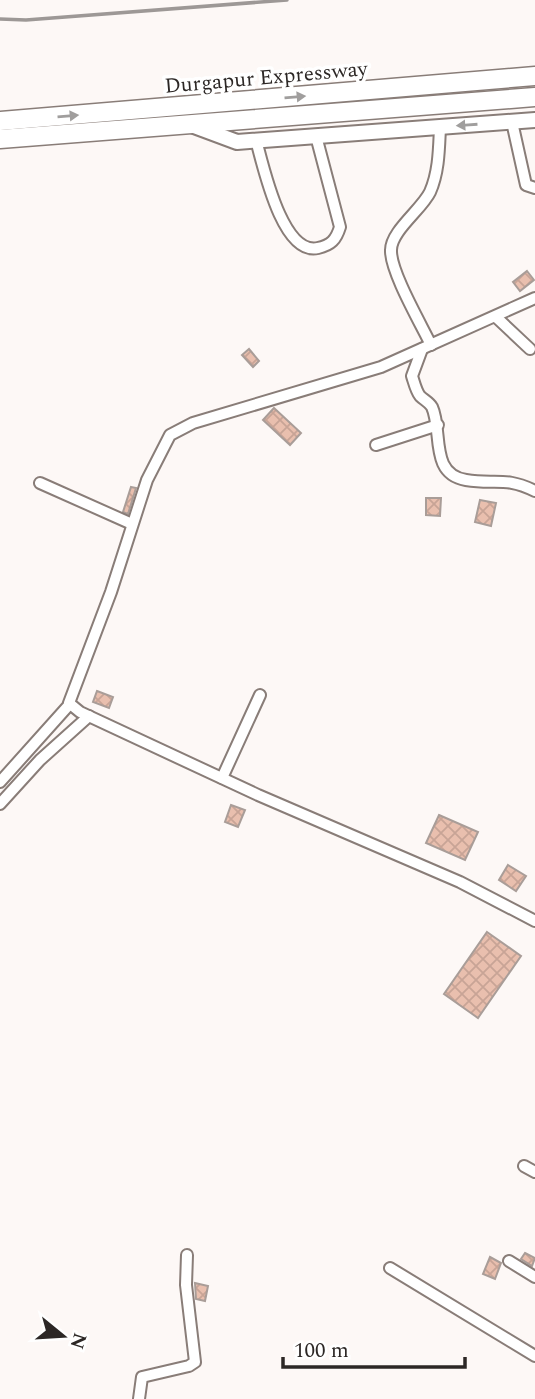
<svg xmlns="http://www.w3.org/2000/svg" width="535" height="1399" viewBox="0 0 535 1399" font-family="Spectral,serif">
<defs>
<pattern id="building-cross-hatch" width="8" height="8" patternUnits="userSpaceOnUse" patternTransform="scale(1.75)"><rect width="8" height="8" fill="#e9bfae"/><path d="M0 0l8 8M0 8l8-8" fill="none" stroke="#c8a496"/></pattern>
</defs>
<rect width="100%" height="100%" fill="#fdf8f6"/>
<g fill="url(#building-cross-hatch)" stroke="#a99d98" stroke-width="2">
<polygon points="527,271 534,280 520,291 513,282"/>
<polygon points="249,349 259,361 253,367 242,355"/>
<polygon points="274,408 301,433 290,445 263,420"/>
<polygon points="131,487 136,488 128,514 123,512"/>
<polygon points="426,498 441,498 440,516 426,515"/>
<polygon points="480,500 496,503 491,526 475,522"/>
<polygon points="97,691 113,697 109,708 93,702"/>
<polygon points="231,805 245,810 238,827 225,822"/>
<polygon points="439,815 478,832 465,860 426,843"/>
<polygon points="508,865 526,876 516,891 499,880"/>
<polygon points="487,932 521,956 478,1018 444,994"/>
<polygon points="525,1253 535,1258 532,1266 521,1259"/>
<polygon points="490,1257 501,1263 495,1279 483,1274"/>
<polygon points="195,1283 208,1286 205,1301 196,1299"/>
</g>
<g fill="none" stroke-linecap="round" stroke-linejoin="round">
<defs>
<g id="minor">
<polyline points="512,122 526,185 535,188"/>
<path d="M256 140C263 165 282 256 318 248 331 245 336 240 340 227L316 136"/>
<polyline points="535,298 381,367 193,423 170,435 147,480 111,592 69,703 80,712 258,795 460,882 535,921"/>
<polyline points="496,317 530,349"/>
<path d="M431 345C421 324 390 271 391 250 391 231 422 209 430 192 439 172 439 148 440 127"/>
<path d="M422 349 412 376C414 382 416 391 420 396 424 400 429 402 432 407 443 431 429 474 466 480 495 485 505 476 535 491"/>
<polyline points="376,445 438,425"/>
<polyline points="40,483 132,524"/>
<polyline points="222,778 260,695"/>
<polyline points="0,782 69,705"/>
<polyline points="0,804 40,760 89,716"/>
<polyline points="524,1166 535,1172"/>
<polyline points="509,1261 535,1277"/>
<polyline points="390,1268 535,1356"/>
<polyline points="139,1399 142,1377 189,1366 195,1362 186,1285 187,1255"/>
</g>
<polyline id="tertiary" points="194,126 237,142 535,120"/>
<g id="trunk">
<polyline points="0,121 535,76"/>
<polyline points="0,139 535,97"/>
</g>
</defs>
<use href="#minor" stroke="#897d78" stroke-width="14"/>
<use href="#tertiary" stroke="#897d78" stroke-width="18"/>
<use href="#trunk" stroke="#897d78" stroke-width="21"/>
<use href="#minor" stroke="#fff" stroke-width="10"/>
<use href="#tertiary" stroke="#fff" stroke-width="14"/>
<use href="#trunk" stroke="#fff" stroke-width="18"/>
<polyline stroke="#9d9896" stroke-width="3.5" points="0,19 26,20 287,0"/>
</g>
<defs><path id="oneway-solid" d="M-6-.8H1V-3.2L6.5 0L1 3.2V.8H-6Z" transform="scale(1.75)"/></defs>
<g fill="#a09e9d">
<use href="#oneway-solid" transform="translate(295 97) rotate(-5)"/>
<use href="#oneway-solid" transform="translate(68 116) rotate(-5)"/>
<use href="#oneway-solid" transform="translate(467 125) rotate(176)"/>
</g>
<g text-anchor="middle" stroke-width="7" stroke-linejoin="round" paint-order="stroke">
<g font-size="21" fill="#2c2725" stroke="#fff">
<text transform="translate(266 77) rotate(-5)" y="7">Durgapur Expressway</text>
</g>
</g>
<g transform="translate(63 1336) rotate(108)" stroke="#ffffff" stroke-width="5" paint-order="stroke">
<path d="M0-5L12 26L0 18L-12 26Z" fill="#2c2725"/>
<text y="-10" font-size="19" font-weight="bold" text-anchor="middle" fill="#2c2725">N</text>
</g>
<path d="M283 1357v10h182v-10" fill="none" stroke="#2c2725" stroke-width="3.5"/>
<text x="294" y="1357" font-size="21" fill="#2c2725" stroke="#ffffff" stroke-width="5" paint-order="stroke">100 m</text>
</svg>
